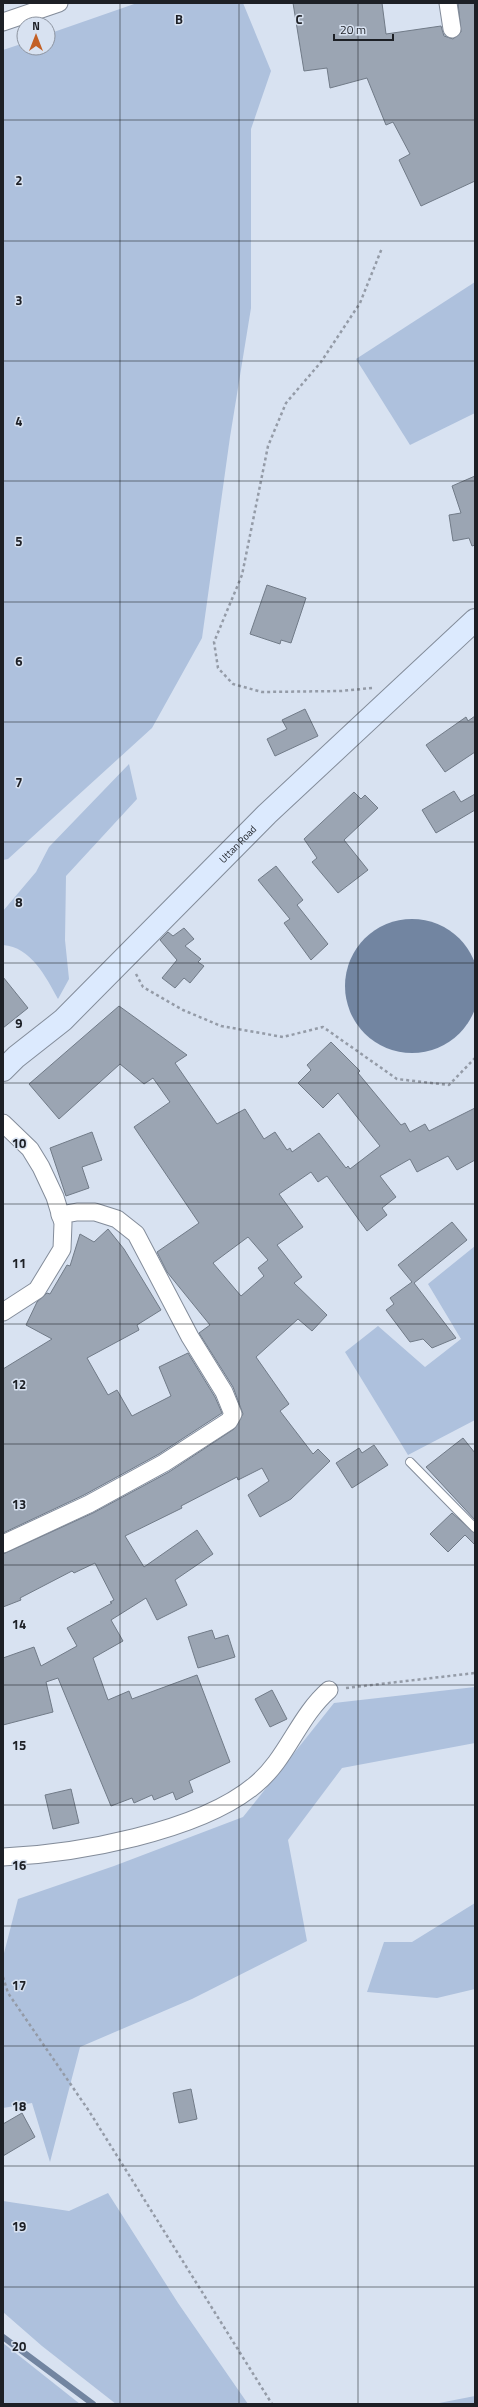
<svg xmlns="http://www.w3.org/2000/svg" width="478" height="2407" viewBox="0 0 478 2407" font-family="'Titillium Web',sans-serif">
<rect width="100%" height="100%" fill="#d8e2f1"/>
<g fill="#aec1dd">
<polygon points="137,3 243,3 271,71 251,129 251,308 230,437 202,638 152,728 8,859 3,860 3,50 24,43 24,48 48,48 48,34"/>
<polygon points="475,282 475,413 410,445 356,359"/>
<path d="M129 764 137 799 66 876 65 940 69 979 58 999C46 977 31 947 3 945V911L36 872 49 847Z"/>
<polygon points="475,1246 475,1420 408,1455 345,1352 378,1326 425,1367 461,1339 428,1284"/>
<polygon points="475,1687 475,1743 342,1768 288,1840 307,1941 192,1999 80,2047 50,2162 32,2103 3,2108 3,1957 18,1899 114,1866 243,1817 334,1703"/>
<polygon points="475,1903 475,1989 437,1998 367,1992 384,1942 412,1942"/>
<polygon points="108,2193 178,2303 248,2404 116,2404 42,2346 3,2312 3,2201 69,2211"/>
<polygon points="3,2343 80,2404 3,2404"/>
<polygon points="475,2396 475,2404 434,2404"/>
</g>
<circle fill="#7285a1" cx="412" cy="986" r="67"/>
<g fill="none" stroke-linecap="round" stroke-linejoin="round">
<polyline stroke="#7285a1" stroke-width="6" points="3,2337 93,2404"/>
</g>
<g fill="#9ba5b3" stroke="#717b88" fill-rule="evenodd">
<polygon points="293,3 382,3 386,34 441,26 444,36 453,39 461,32 458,3 475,3 475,181 421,206 399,160 410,154 393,122 386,125 367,78 330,88 327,68 304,71"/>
<polygon points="475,476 475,545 472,546 469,538 453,541 449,515 461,513 452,486"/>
<polygon points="267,585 306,598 291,643 281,640 280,644 250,634"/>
<polygon points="305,709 318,736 275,756 267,739 287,729 282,720"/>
<polygon points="475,716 475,752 445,772 426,745 466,717 468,721"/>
<polygon points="454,791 461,802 475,794 475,810 436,833 422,810"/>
<polygon points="354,792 361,799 365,795 378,808 344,840 368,870 338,893 312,862 317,858 304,839"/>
<polygon points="276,866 303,900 297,905 328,944 311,960 284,923 290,919 258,880"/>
<polygon points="184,928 194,939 185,946 201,959 198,962 204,966 190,983 184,978 175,988 162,978 177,960 160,940 168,932 173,936"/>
<polygon points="3,977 28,1008 3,1028"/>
<path d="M119 1006 187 1055 175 1063 217 1124 245 1109 264 1139 275 1132 287 1150 290 1148 292 1152 319 1133 346 1168 348 1166 350 1169 380 1146 338 1093 323 1108 298 1083 311 1070 307 1065 331 1042 360 1071 358 1073 401 1125 405 1123 410 1132 425 1124 429 1131 475 1108V1160L457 1170 448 1156 417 1172 410 1159 380 1176 396 1197 382 1208 387 1215 367 1231 327 1176 318 1182 311 1172 279 1194 303 1227 277 1245 302 1277 294 1283 327 1315 312 1331 298 1319 256 1357 289 1404 280 1411 313 1454 318 1449 330 1461 291 1499 260 1517 248 1495 269 1481 262 1468 238 1480 237 1477 181 1506 182 1508 125 1536 144 1567 197 1530 213 1554 175 1580 187 1605 157 1620 146 1598 111 1620 123 1641 93 1658 108 1700 129 1691 132 1699 197 1675 230 1762 189 1781 193 1792 176 1800 173 1792 154 1800 152 1795 134 1803 132 1798 111 1806 58 1678 46 1682 53 1712 3 1725V1658L34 1647 41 1666 77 1646 67 1628 112 1603 110 1602 114 1600 95 1563 74 1573 72 1571 20 1598 21 1600 3 1607V1554L93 1513 169 1472 234 1429 243 1414 233 1387 199 1333 210 1325 167 1272 157 1252 199 1223 134 1127 170 1102 153 1078 144 1084 120 1064 59 1119 29 1084ZM248 1237 268 1260 258 1268 264 1276 241 1296 213 1263Z"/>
<polygon points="92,1132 102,1160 82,1167 89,1188 66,1196 50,1148"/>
<polygon points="452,1222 467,1240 414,1283 456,1338 432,1348 423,1339 410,1342 386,1310 394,1304 390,1298 412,1282 398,1265"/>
<polygon points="108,1229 124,1249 161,1310 137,1325 139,1330 87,1358 108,1395 117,1390 132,1416 171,1396 159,1367 188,1353 215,1397 222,1413 159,1454 84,1495 3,1533 3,1369 52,1339 26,1325 37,1302 47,1293 50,1294 67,1265 70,1266 80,1234 94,1242"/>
<polygon points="463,1438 475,1453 475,1520 426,1467"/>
<polygon points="374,1445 388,1465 352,1488 336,1463 359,1448 362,1453"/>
<polygon points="452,1513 475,1533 475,1545 465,1535 448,1552 430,1534"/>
<polygon points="212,1630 215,1639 228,1635 235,1657 198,1668 188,1637"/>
<polygon points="272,1690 287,1719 270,1727 255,1699"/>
<polygon points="71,1789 79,1823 53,1829 45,1795"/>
<polygon points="191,2089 197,2119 179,2123 173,2093"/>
<polygon points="22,2113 35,2137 3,2156 3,2124"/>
</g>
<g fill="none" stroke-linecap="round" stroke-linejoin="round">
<defs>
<polyline id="lane" points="410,1462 475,1528"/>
<g id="street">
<polyline points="448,3 452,29"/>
<polyline points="3,22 59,3"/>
<polyline points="3,1123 30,1149 41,1167 55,1197 63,1223 62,1249 37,1290 3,1312"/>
<polyline points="3,1544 89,1504 164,1463 229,1421 233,1414 224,1392 190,1337 136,1234 117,1219 95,1212 77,1212 60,1215"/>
<path d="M3 1857C75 1854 199 1832 255 1785 287 1759 298 1717 329 1690"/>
</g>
<g id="secondary">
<path id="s1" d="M3 1070 16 1057 63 1020 267 814 475 620"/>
</g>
</defs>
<use href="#lane" stroke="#838c9a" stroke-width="10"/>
<use href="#street" stroke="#838c9a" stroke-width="19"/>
<use href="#secondary" stroke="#838c9a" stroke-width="24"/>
<g stroke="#949ba7" stroke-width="2.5" stroke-dasharray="3 3" stroke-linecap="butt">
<polyline points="372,688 341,691 262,692 233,684 218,668 214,642 242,575 268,446 286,403 321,362 360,303 382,248"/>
<polyline points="136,974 143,987 183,1010 221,1026 283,1037 323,1027 397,1079 449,1085 475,1058"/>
<polyline points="346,1688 475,1673"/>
<polyline points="3,1977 8,1993 89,2111 272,2404"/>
</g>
<use href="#lane" stroke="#fff" stroke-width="8"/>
<use href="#street" stroke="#fff" stroke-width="17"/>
<use href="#secondary" stroke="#dceafe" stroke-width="22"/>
</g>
<path fill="none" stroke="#1d2026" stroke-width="1" stroke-opacity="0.55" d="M120 3V2404M239 3V2404M358 3V2404M3 120H475M3 241H475M3 361H475M3 481H475M3 602H475M3 722H475M3 842H475M3 963H475M3 1083H475M3 1204H475M3 1324H475M3 1444H475M3 1565H475M3 1685H475M3 1805H475M3 1926H475M3 2046H475M3 2166H475M3 2287H475"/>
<g text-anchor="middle" stroke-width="3" stroke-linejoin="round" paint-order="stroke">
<g font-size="10" fill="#1d2026" stroke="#d8e2f1">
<text dy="4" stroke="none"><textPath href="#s1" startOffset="326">Uttan Road</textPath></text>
</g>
</g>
<g font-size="13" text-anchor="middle" font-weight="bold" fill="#1d2026" stroke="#d8e2f1" stroke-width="3" stroke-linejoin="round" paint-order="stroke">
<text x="179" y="24">B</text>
<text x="299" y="24">C</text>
<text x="19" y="185">2</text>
<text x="19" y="305">3</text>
<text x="19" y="426">4</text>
<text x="19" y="546">5</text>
<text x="19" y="666">6</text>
<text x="19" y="787">7</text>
<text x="19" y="907">8</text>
<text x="19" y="1028">9</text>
<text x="19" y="1148">10</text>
<text x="19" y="1268">11</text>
<text x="19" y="1389">12</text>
<text x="19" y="1509">13</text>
<text x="19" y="1629">14</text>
<text x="19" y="1750">15</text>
<text x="19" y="1870">16</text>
<text x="19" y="1990">17</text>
<text x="19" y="2111">18</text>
<text x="19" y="2231">19</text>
<text x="19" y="2351">20</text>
</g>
<rect width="478" height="2407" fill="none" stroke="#1d2026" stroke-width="8"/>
<g transform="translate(36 36)"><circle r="19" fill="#d8e2f1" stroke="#8d94a0"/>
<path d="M0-3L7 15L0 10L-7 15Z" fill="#c36026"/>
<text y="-6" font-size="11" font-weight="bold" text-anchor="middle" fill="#1d2026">N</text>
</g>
<path d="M334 34v6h59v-6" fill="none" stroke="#1d2026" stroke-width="2"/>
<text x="340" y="34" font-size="12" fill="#1d2026" stroke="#d8e2f1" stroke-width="3" paint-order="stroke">20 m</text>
</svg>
